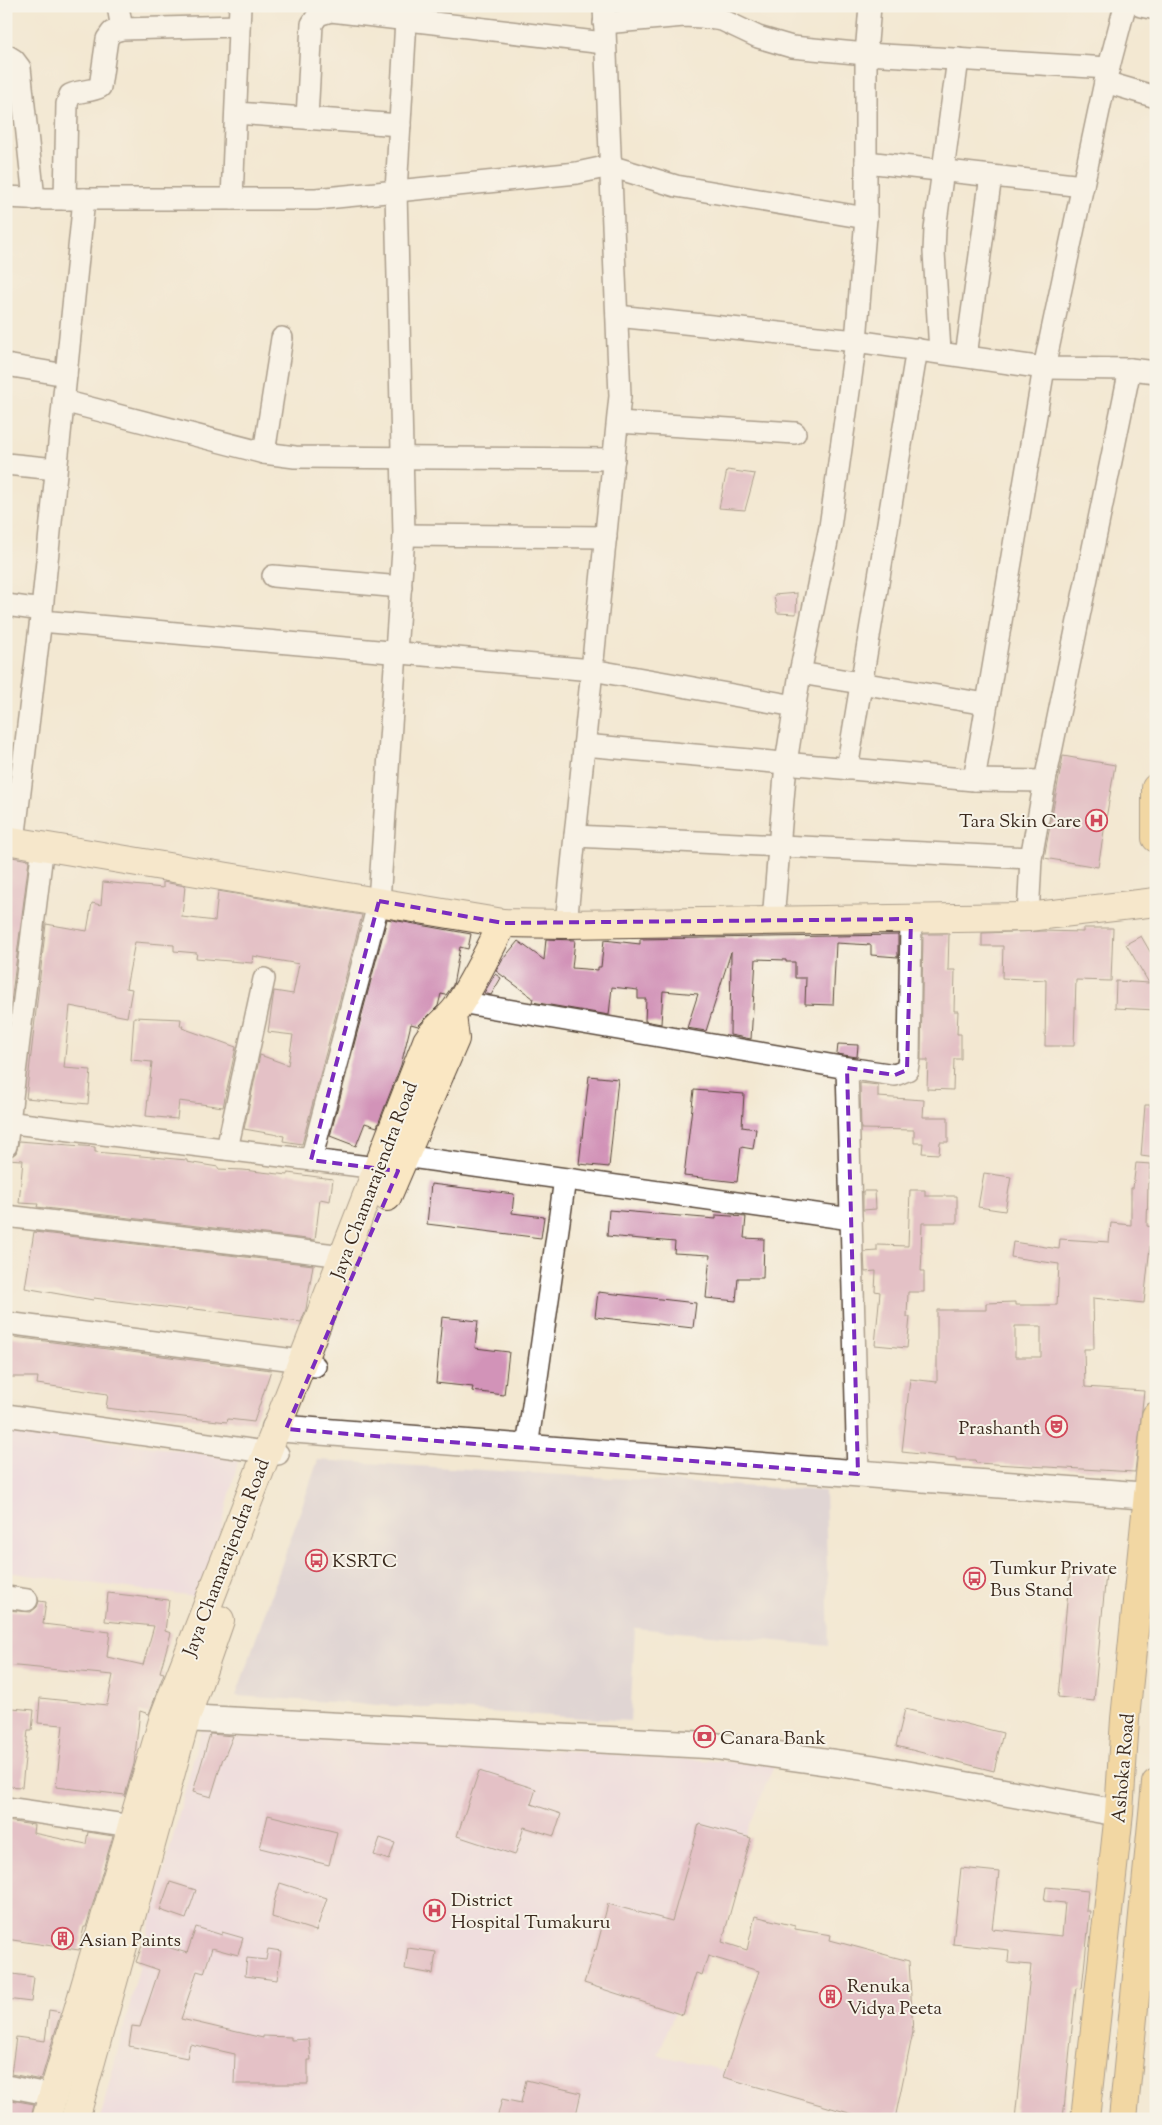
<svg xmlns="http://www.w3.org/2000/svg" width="1162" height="2125" viewBox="0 0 1162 2125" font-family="'Sorts Mill Goudy',serif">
<rect width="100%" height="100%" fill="#f7f3e8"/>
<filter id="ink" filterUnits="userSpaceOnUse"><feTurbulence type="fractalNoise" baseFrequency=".02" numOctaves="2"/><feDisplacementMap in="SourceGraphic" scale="10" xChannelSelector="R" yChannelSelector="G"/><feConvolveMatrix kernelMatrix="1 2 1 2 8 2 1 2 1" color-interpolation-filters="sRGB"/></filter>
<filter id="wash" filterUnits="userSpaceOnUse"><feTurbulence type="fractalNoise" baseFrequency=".0096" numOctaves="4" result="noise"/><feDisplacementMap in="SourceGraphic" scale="20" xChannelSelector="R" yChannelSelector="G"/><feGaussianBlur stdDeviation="1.12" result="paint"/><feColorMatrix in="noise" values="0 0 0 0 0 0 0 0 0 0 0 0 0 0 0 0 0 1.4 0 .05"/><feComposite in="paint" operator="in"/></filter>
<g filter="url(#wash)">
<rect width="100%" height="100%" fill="#f3e8d2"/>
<g fill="#ebd1eb">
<polygon points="6,1428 239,1458 204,1598 6,1572"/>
<polygon points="202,1725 774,1765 658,2055 902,2112 901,2119 100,2119"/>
</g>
<polygon fill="#cbbfd5" points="318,1460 825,1491 829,1646 635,1628 630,1721 236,1696"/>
<g id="blocks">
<g fill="#d293b8" fill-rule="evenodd">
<polygon points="727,470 755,474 745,510 719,508"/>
<polygon points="797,593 796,614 777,613 774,595"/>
<polygon points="1063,756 1115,765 1098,867 1044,858"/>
<polygon points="6,856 29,860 6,1042"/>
<polygon points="103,882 163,888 163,882 185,886 182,917 215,921 218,891 362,915 302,1144 283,1141 284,1136 244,1129 260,1055 288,1065 293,1035 268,1032 274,991 293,994 299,964 253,956 252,963 196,958 197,953 174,951 174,945 135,942 126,988 132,989 127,1017 70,1006 64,1068 91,1070 88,1104 26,1098 46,924 87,931 92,903 101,905"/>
<polygon points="387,919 471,934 468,949 460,947 453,985 446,995 441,994 438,1006 418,1026 411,1024 401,1065 377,1127 365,1123 356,1146 330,1136"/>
<polygon points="1083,928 1113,928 1111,981 1076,980 1074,1046 1045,1046 1046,980 1002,978 1003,946 982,946 982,933 1043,931 1083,932"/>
<polygon points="923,934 949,934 948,970 955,970 954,1011 958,1011 957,1034 961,1034 961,1059 954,1059 953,1090 927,1089 928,1060 921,1060"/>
<polygon points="898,935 898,957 871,955 871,945 836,943 833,1005 805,1004 806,978 795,978 795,962 786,962 786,960 756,959 751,1039 730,1035 731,952 706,1031 687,1028 698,994 663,991 661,1024 645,1021 646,999 638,999 638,990 612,987 609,1015 532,1002 533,998 496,971 503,958 504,958 518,941 544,960 546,939 575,940 572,968 598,970 598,967 601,967 604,940 640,944 640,939"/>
<polygon points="1141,936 1156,962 1156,1010 1115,1008 1116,981 1149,983 1126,944"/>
<polygon points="495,974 501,978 491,995 484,993"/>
<polygon points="134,1017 181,1019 180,1026 183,1026 182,1028 236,1047 223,1107 179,1101 177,1119 146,1116 152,1062 131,1060"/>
<polygon points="838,1044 858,1045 857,1057 837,1054"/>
<polygon points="589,1076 618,1079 609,1167 579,1164"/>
<polygon points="860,1083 878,1085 878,1097 924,1100 923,1117 948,1117 948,1142 940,1142 939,1154 922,1153 923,1143 914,1143 914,1130 861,1129"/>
<polygon points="694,1090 744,1094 742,1127 756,1129 753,1149 741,1147 737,1182 684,1176"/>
<polygon points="1145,1105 1156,1105 1156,1158 1141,1156"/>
<polygon points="19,1141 95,1147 95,1152 187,1160 187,1162 218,1167 218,1169 243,1170 288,1175 288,1173 333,1179 330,1201 320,1199 315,1240 37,1207 38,1204 19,1203 23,1160 6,1159 16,1153"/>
<path d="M1136 1163 1151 1164 1149 1183H1148L1147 1226 1152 1227 1144 1303 1093 1298 1094 1349H1084L1085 1387 1144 1391 1135 1472 976 1463 975 1460H956V1458L902 1452 910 1379 937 1382V1310H986V1303L1015 1302V1305H1057L1059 1264 1011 1257 1013 1242 1059 1249 1060 1239 1109 1242 1111 1223 1131 1225V1188H1133ZM1015 1326H1041V1357H1015Z"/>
<polygon points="984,1173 1011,1177 1005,1211 978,1207"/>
<polygon points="431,1184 514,1194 512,1213 544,1217 541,1238 427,1224"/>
<polygon points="910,1190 925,1190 925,1196 957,1196 957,1223 922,1223 921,1252 922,1252 921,1271 924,1271 924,1292 908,1292 907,1317 910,1317 907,1348 875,1345 880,1292 875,1291 876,1271 865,1272 864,1252 877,1251 877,1245 908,1246"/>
<polygon points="863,1191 875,1191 876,1209 863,1210"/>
<polygon points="609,1210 716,1219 716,1215 746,1217 744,1238 764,1239 763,1278 738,1278 736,1301 706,1298 710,1255 674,1253 675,1242 607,1236"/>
<polygon points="34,1232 313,1265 306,1309 301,1322 187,1308 187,1310 94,1298 93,1300 25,1288"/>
<polygon points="598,1292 696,1303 693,1328 595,1317"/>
<polygon points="442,1317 478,1321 475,1348 509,1352 504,1395 472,1391 473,1387 436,1383"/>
<polygon points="6,1336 271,1370 254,1422 228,1419 227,1422 139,1412 106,1408 108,1394 37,1384 38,1377 6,1377"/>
<polygon points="1070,1570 1106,1573 1094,1701 1058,1697"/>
<polygon points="108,1593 169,1600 165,1631 171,1633 160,1672 164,1673 149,1714 140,1711 134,1764 125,1795 56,1787 63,1725 38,1723 40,1698 107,1705 113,1675 6,1665 6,1610 31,1612 37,1607 39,1601 46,1602 43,1624 110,1632 107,1657 143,1665 154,1626 105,1621"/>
<polygon points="12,1708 34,1710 32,1730 28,1730 22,1787 6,1786 6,1746 8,1746"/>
<polygon points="905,1709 1003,1733 994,1771 896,1746"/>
<polygon points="210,1734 233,1736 224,1758 223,1758 211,1797 193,1792"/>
<polygon points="479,1771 536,1789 531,1804 561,1814 554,1836 524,1827 515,1855 457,1836"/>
<polygon points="268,1815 337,1832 329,1865 260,1848"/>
<polygon points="6,1821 34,1825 33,1833 86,1844 88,1832 113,1836 86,1927 84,1927 79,1950 6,1939"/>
<polygon points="699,1824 751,1838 722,1942 747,1950 755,1916 795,1926 795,1929 831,1935 830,1940 909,1961 913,2032 895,2119 870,2119 723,2077 759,1971 708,1956 702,1975 696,1973 683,2015 584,1983 595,1949 596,1950 608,1904 672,1921"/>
<polygon points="380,1838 395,1843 389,1860 374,1855"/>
<polygon points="961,1868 999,1872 992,1929 1062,1936 1065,1903 1044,1901 1046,1887 1088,1891 1086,1911 1090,1911 1082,1989 1076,1988 1063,2119 1015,2119 1031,1965 1008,1963 1009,1950 953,1944"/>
<polygon points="170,1882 196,1890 186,1919 160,1910"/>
<polygon points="280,1883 327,1898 316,1931 272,1917 274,1902"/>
<polygon points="196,1927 222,1935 222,1932 243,1938 238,1955 212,1948 204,1973 197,1971 181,2019 263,2038 263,2036 291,2037 291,2040 309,2039 311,2060 308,2060 308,2084 234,2084 235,2054 190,2044 187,2058 129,2046 132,2026 140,2027 159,1970 136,1962 144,1940 187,1953"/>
<polygon points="408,1948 436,1952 433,1974 405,1969"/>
<polygon points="268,1949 281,1951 277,1980 245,1976 247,1958 266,1960"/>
<polygon points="6,1973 34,1977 31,2002 6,1999"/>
<polygon points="49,2010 61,2012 41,2080 11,2074 16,2037 45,2041"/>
<polygon points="526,2080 581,2093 575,2119 497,2119 502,2099 521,2103"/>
<polygon points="6,2099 34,2104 31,2119 6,2119"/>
</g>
</g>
</g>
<g filter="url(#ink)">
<use href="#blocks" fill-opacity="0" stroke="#574639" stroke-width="1"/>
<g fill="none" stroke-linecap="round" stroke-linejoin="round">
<defs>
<g id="minor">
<polyline points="118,6 122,29"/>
<polyline points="1125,6 1105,82 1156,97"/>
<polyline points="1141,6 1156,9"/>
<polyline points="604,23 684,16 702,17 722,20 758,37 792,47 866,54 1109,68"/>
<polyline points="6,55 14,60 20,68 34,199"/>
<polyline points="1105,82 1044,368 1130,369 1156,372"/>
<polyline points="236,113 400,125"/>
<polyline points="307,118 312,24 318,15 331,11 604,43"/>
<polyline points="866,162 1083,186"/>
<polyline points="6,197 46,199 316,199 577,173 610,166 676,186 866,218"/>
<path d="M65 199 67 104 70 95C80 90 90 92 100 87L107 39 112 32 122 29 239 26"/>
<polyline points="232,199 240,6"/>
<polyline points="617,316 856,341 1044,368 974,780"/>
<polyline points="940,352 934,252 935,229 958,59"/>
<polyline points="966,356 991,176"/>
<polyline points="6,365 66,375"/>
<polyline points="63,401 264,453 295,457 614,459"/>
<polyline points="618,422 795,433"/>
<polyline points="264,453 282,338"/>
<polyline points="6,464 56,469"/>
<polyline points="404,535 606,537"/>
<polyline points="273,576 401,587"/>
<polyline points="6,605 42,610"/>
<polyline points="41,621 592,670 795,706"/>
<polyline points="800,673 986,704"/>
<polyline points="584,745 974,780 1045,781"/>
<polyline points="847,769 917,349"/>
<polyline points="575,836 1031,858"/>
<polyline points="14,841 42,610 84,199"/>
<polyline points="1028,917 1031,858 1045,781 1130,369"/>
<polyline points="773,921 786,763 800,673 830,527 856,341 866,218 866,54 870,6"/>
<polyline points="566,924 620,396 604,6"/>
<polyline points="460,1002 847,1068 858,1474"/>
<polyline points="847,1068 895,1075 907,1070 909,1058 911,919"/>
<polyline points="6,1122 393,1170"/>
<polyline points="6,1146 43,845"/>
<polyline points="227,1149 264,979"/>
<polyline points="404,1156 851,1219"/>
<polyline points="311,1160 379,901 404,535 396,191 406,20"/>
<polyline points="6,1216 344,1256"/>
<polyline points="6,1323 302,1361 315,1366"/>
<polyline points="6,1415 278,1454"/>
<polyline points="527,1448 565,1179"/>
<polyline points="6,1597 27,1600"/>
<polyline points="6,1808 132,1826"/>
<polyline points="6,2086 53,2095"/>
</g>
<g id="tertiary">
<polyline points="275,1428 1148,1496"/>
<polyline points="164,1717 708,1745 871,1768 1119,1813"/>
</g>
<g id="secondary">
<polyline points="6,840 503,923 566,924 1028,917 1156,902"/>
<polyline points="387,1197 455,1039 452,1015"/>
<path d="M46 2119 164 1717 427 1041C435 1027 447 1021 456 1009 474 982 488 952 503 923"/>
<polyline points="75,2119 186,1718 220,1620"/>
</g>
<g id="primary">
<polyline points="1156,788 1156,838"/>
<polyline points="1085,2119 1119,1813 1125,1719 1156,1416"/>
<polyline points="1123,2119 1156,1783"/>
</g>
</defs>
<use href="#minor" stroke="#574639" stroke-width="24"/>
<use href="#tertiary" stroke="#574639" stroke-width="29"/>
<use href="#secondary" stroke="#574639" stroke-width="30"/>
<use href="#primary" stroke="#574639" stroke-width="30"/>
<use href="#minor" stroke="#fff" stroke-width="21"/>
<use href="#tertiary" stroke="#fff" stroke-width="26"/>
<use href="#secondary" stroke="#fae7c3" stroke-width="28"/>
<use href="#primary" stroke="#f2c36a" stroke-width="28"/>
</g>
</g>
<path d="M0 0H1162V2125H0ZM379 901 503 923 911 919 907 1070 895 1075 847 1068 858 1474 286 1429 398 1171 311 1160Z" fill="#f3e8d2" fill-opacity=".55" fill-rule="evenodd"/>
<path fill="none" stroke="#7b2cbf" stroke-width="4" stroke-dasharray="10 6" stroke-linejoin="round" d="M379 901 503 923 911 919 907 1070 895 1075 847 1068 858 1474 286 1429 398 1171 311 1160Z"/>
<defs>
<symbol id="hospital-ring" viewBox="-11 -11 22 22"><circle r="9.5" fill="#f7f3e8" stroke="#d1495b" stroke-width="1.5"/><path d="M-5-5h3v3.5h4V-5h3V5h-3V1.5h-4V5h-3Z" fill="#d1495b"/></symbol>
<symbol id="theatre-ring" viewBox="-11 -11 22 22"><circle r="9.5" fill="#f7f3e8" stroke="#d1495b" stroke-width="1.5"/><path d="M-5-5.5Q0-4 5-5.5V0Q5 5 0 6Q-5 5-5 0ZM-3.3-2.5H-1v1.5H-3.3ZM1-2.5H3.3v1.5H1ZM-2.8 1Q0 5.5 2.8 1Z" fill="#d1495b"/></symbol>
<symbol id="bus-ring" viewBox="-11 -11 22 22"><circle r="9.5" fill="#f7f3e8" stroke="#d1495b" stroke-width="1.5"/><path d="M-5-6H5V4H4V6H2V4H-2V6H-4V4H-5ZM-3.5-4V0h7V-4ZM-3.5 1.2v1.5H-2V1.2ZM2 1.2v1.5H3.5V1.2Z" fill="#d1495b"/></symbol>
<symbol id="bank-ring" viewBox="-11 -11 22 22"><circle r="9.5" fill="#f7f3e8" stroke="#d1495b" stroke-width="1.5"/><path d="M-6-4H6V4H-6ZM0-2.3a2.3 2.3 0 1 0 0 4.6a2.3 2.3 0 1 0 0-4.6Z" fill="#d1495b"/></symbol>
<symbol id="building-ring" viewBox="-11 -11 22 22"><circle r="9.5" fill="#f7f3e8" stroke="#d1495b" stroke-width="1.5"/><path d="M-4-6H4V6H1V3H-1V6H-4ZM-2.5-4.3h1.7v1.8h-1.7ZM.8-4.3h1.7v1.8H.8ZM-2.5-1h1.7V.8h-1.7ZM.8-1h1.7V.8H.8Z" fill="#d1495b"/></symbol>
</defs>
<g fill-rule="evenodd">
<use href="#hospital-ring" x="1084" y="808" width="25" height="25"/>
<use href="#theatre-ring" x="1044" y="1414" width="25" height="25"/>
<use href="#bus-ring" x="304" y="1548" width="25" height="25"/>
<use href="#bus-ring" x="962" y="1566" width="25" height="25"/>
<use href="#bank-ring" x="692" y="1724" width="25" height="25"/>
<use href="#hospital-ring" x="422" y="1898" width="25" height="25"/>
<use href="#building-ring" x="50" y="1926" width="25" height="25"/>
<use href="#building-ring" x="818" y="1984" width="25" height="25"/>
</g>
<g text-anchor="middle" stroke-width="4" stroke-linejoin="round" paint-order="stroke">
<g font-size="19" fill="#3b2a1e" stroke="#f7f3e8" text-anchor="start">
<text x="1081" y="827" text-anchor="end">Tara Skin Care</text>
<text x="1041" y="1434" text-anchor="end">Prashanth</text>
<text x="332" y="1567">KSRTC</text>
<text x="990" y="1574">Tumkur Private<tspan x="990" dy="22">Bus Stand</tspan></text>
<text x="720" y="1744">Canara Bank</text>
<text x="451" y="1906">District<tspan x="451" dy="22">Hospital Tumakuru</tspan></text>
<text x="79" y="1946">Asian Paints</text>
<text x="847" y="1992">Renuka<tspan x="847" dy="22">Vidya Peeta</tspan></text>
</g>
<g font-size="19" fill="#3b2a1e" stroke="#f7f3e8">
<text transform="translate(373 1180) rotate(-69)" y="7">Jaya Chamarajendra Road</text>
<text transform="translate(225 1557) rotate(-69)" y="7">Jaya Chamarajendra Road</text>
<text transform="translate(1122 1768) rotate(-85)" y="7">Ashoka Road</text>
</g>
</g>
<rect width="1162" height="2125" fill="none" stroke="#f7f3e8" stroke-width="25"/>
</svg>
